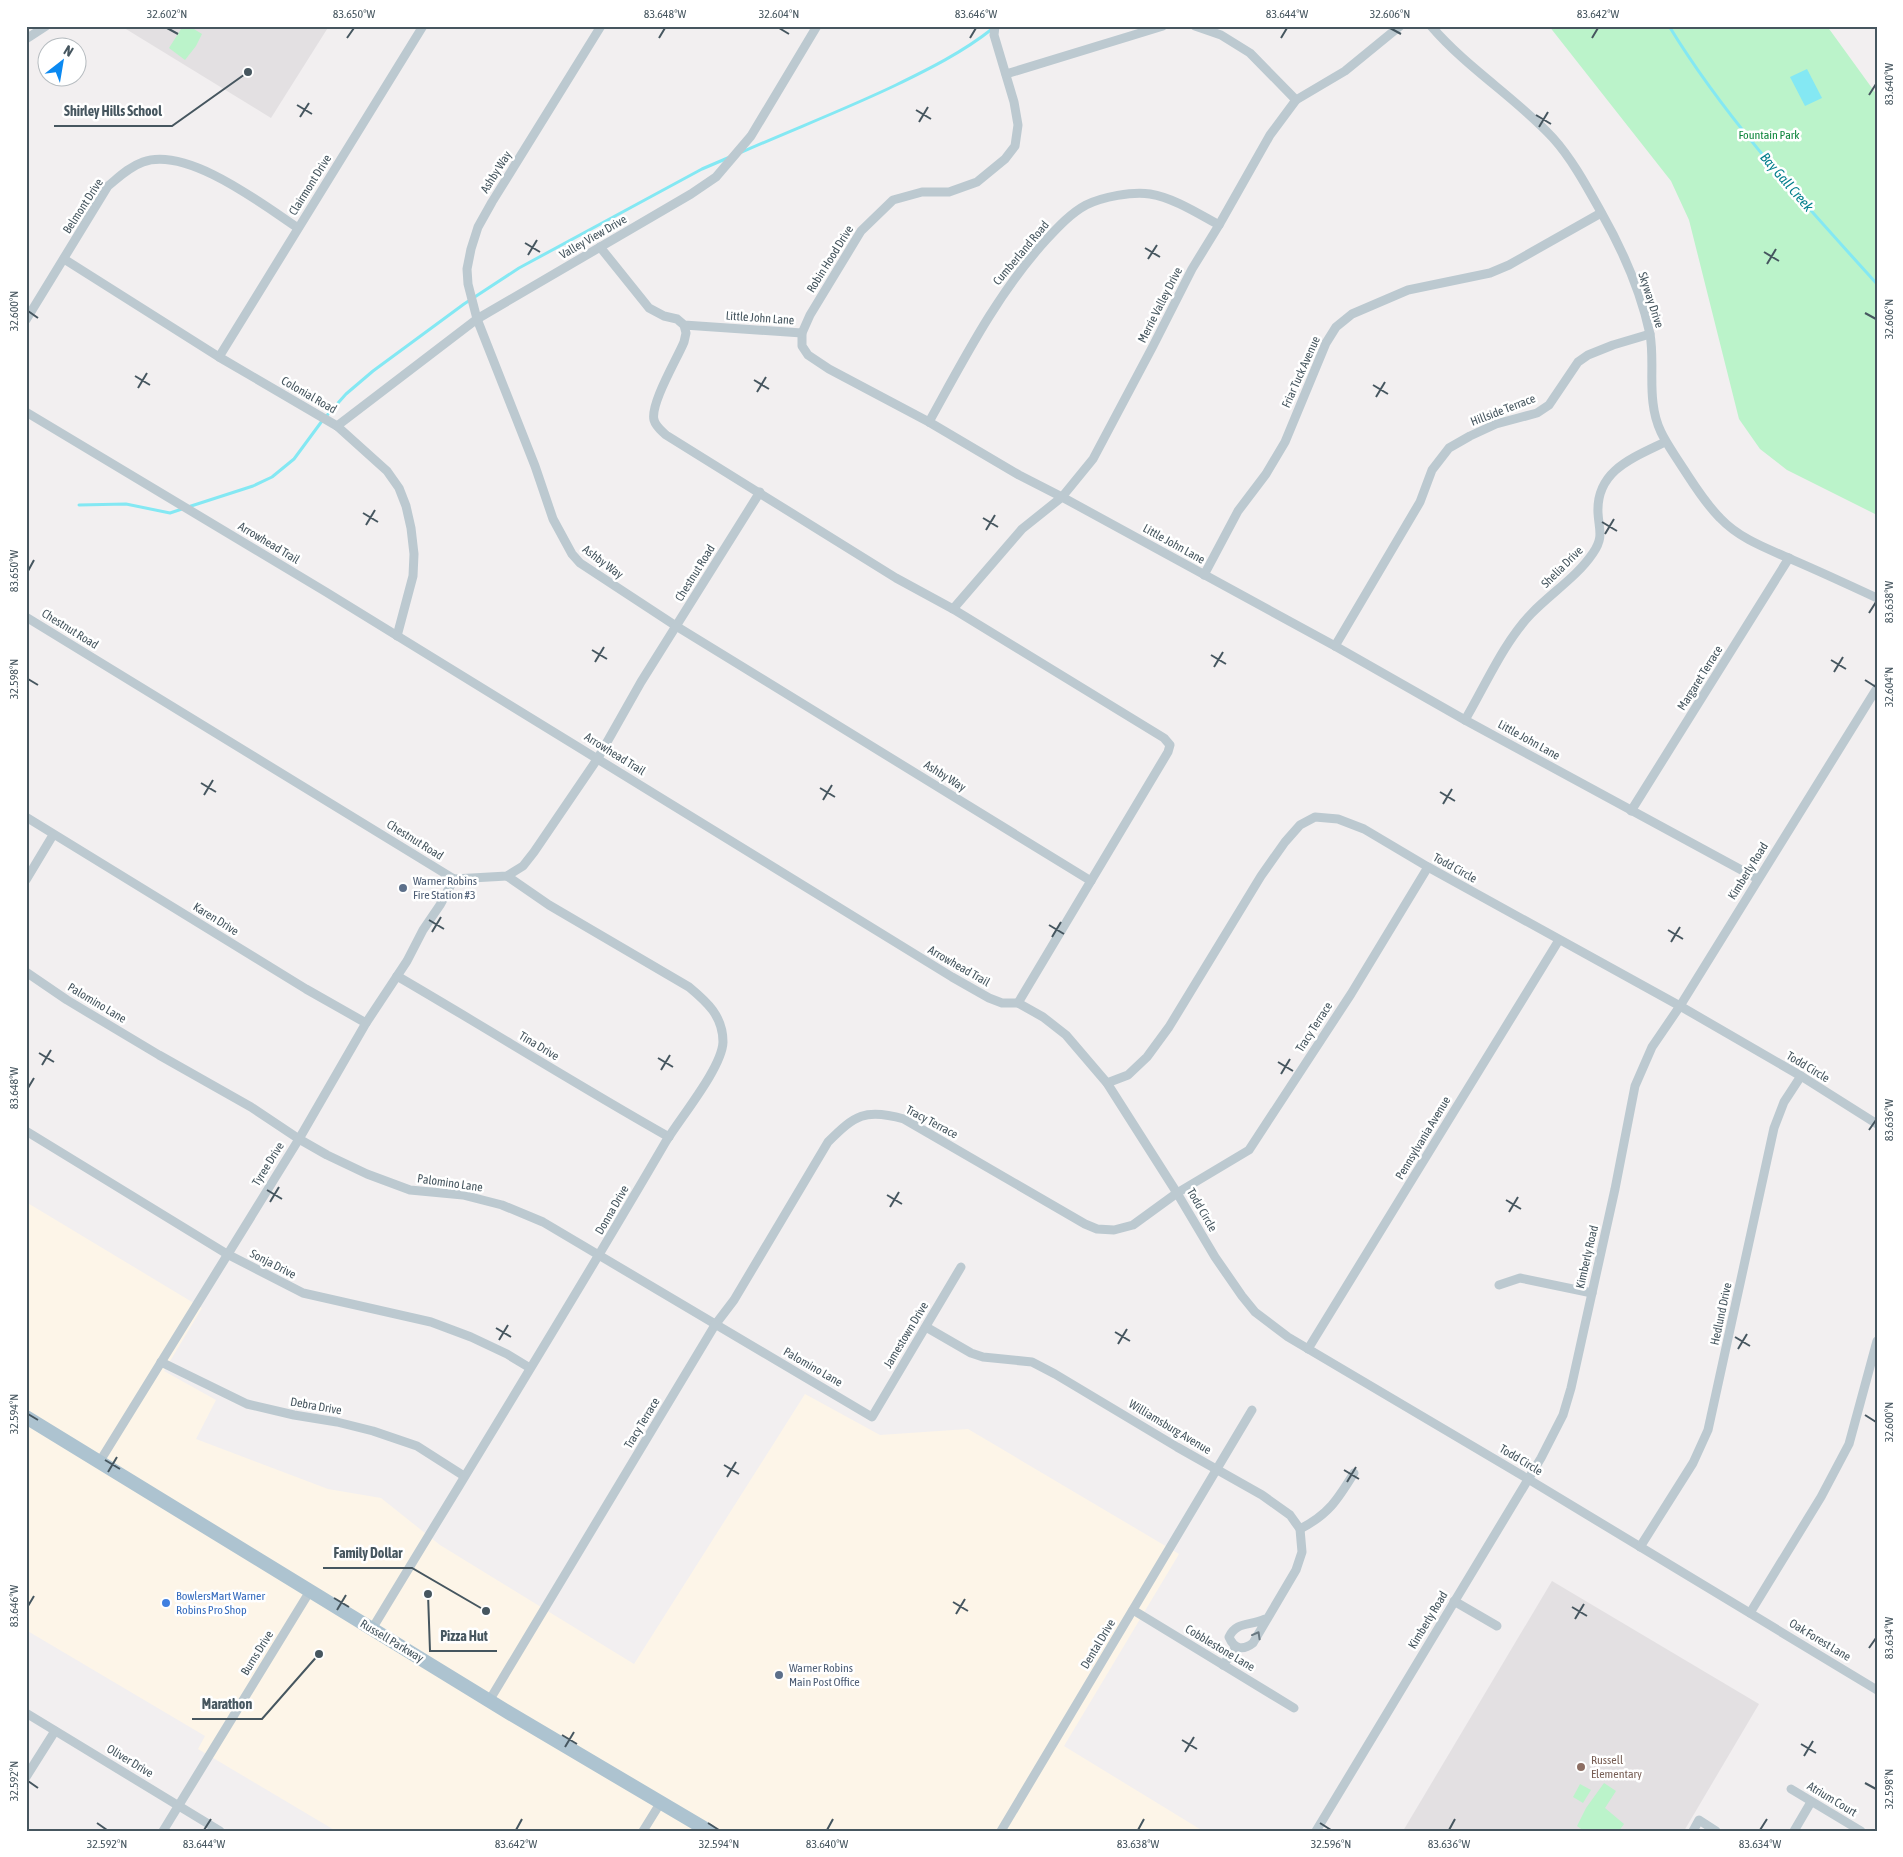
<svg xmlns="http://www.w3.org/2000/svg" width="1903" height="1857" viewBox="0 0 1903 1857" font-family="'Asap Condensed',sans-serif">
<rect width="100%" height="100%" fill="#f2eff0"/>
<polygon fill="#fdf5e8" points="26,1202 202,1308 164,1371 216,1400 196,1439 328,1489 381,1498 440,1545 634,1664 805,1394 880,1435 968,1429 1179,1554 1064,1746 1203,1831 336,1831 198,1749 205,1736 26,1630"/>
<g fill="#e3e0e2">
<polygon points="121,26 329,26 271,118"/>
<polygon points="1552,1581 1759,1704 1684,1831 1403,1831"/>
</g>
<g fill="#bbf3ca">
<polygon points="183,26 189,26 202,34 196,46 185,60 169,48"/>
<polygon points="1549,26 1827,26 1877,95 1877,515 1787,470 1760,449 1739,419 1689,220 1671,181"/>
<polygon points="1604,1783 1616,1791 1605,1808 1624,1824 1619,1831 1584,1831 1577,1826 1586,1808"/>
<polygon points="1580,1784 1591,1790 1583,1803 1573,1797"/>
</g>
<polygon fill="#84e8f3" points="1807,69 1822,98 1805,106 1790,77"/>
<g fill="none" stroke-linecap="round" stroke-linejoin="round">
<g stroke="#84e8f3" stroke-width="3">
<path d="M1669 26C1727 121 1803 202 1877 284"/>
<path d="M742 152C794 129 846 109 896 85 929 69 963 52 992 29"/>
<polyline points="79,505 126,504 170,513 182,509"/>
<polyline points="188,507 253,486 272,477 294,459 322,421 346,394 373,371 464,304 519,268 702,169 730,157"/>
</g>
<g stroke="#bcc9d0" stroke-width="9">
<polyline points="601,26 492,202 478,227 471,249 467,269 468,284 477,319 535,466 553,519 572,554 580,563 676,626 1091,881"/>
<polyline points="995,26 994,35 1014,102 1018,125 1015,146 1005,159 977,182 949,192 922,192 893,200 861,231 810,315 802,333 802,346 808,355 829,369 929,422 1019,475 1062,497 1335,646 1465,720 1758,879"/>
<polyline points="1195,26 1221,35 1250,53 1296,100"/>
<path d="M1431 26C1468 69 1515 97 1553 138 1572 159 1587 187 1601 212 1622 249 1641 292 1650 334 1654 357 1650 380 1653 403 1656 430 1667 443 1681 465 1693 483 1704 502 1720 518 1740 539 1766 548 1793 560 1821 572 1849 585 1877 598"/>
<polyline points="26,39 46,26"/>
<polyline points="1006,74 1163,26"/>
<polyline points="600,247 649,308 664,316 677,319 684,325 802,333"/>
<polyline points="64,259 219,357 337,426 387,471 399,488 406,506 411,528 414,554 413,576 397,636"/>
<path d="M26 320 108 186C119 177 129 167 143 162 187 146 262 204 298 228"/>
<path d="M684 325 686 333 684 342C677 359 650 404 654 420 656 427 661 430 666 435L896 578 953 609 1164 738 1170 745 1168 752 1018 1003"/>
<polyline points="219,357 423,26"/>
<polyline points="26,412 326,592 952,977 989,998 1002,1003 1018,1003 1043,1017 1066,1035 1107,1083 1177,1193 1215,1257 1242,1296 1255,1312 1288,1337 1528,1479 1877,1690"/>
<path d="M929 422C964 359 997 294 1046 240 1058 227 1071 213 1086 205 1102 197 1133 191 1150 194 1174 198 1197 213 1219 225"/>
<polyline points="337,426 477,319 691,194 716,177 751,136 817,26"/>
<polyline points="1204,575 1238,511 1266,474 1285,442 1326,343 1336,327 1352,314 1408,290 1490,273 1509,265 1601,213"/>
<polyline points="953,609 1022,529 1062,497 1093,459 1153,346 1192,269 1219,225 1270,135 1296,100 1345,71 1400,26"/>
<polyline points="26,617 454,879 507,876 523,866 534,852 598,758 641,682 760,492"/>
<polyline points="1335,646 1420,502 1432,470 1449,448 1470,436 1496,424 1537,413 1549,405 1578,362 1588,355 1613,345 1650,334"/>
<path d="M1465 720C1485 686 1504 642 1531 614 1551 593 1577 577 1593 553 1604 537 1599 530 1598 513 1596 471 1632 458 1665 442"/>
<polyline points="1631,811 1789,558"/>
<polyline points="26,817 306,989 366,1023"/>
<polyline points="26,880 53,835"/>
<polyline points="26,972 67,1000 159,1055 251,1107 299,1139 327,1155 367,1174 410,1190 463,1195 502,1205 543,1222 872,1417 961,1267"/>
<path d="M397 976C488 1029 577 1085 669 1137"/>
<polyline points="1107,1083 1128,1075 1147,1057 1169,1027 1261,876 1285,842 1300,825 1315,817 1338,819 1364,829 1428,867 1680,1006 1801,1076 1877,1124"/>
<polyline points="26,1131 227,1254 303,1293 431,1322 471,1337 507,1354 530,1368"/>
<polyline points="1499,1285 1520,1278 1592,1293"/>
<path d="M926 1327 971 1353 983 1357 1032 1362 1055 1374 1177 1447 1262 1495 1290 1515 1300 1529 1302 1552 1296 1570 1253 1643C1243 1651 1234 1649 1229 1637 1236 1621 1251 1626 1265 1619"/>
<polyline points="1308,1349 1559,940"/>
<polyline points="161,1362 247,1404 294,1415 337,1422 373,1431 417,1446 464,1476"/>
<polyline points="100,1461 299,1139 366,1023 407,961 423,930 440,905 454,879"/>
<path d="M1300 1529C1329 1514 1338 1499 1354 1473"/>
<polyline points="1640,1547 1693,1463 1708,1430 1774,1128 1784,1102 1801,1076"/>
<polyline points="1454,1601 1497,1626"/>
<polyline points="1133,1610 1294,1708"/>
<polyline points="1750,1613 1821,1497 1849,1444 1877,1341"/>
<path d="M372 1629C470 1467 570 1306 665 1143 680 1118 722 1068 723 1042 723 1016 707 1002 689 987L549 905 507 876"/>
<polyline points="1223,1665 1236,1647"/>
<path d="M489 1701 715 1325 734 1300 828 1142C855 1115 865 1108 904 1119L1085 1224 1097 1229 1114 1230 1133 1225 1177 1193 1249 1150 1351 994 1428 867"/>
<polyline points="26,1713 220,1831"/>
<polyline points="26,1777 55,1731"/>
<polyline points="1791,1789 1861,1831"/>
<polyline points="163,1831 310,1591"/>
<polyline points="643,1831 661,1802"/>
<polyline points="1001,1831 1252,1410"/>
<polyline points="1316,1831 1541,1458 1563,1415 1571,1388 1615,1189 1635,1086 1652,1047 1680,1006 1877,688"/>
<polyline points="1693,1831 1699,1820 1716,1831"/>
<polyline points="1794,1831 1811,1802"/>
</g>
<polyline stroke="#adc3d0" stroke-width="14" points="26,1417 511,1714 709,1831"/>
</g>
<defs><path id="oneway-chevron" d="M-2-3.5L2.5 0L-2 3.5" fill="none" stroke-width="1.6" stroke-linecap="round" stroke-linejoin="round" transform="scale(1.25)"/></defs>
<use stroke="#697881" href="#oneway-chevron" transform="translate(1257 1635) rotate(-61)"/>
<path fill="none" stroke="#46565f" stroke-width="2" d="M167 28 178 34M779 28 789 34M1390 28 1401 34M347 38 354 28M659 38 665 28M970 38 976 28M1281 38 1287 28M1592 38 1598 28M1869 95 1876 84M297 105 312 114M916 110 931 119M1536 115 1551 124M300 117 309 103M919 122 928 107M1539 127 1548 112M525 243 540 252M1145 248 1160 257M1764 252 1779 261M528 255 537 240M1148 259 1157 245M1767 264 1776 249M28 311 38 318M1865 313 1876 319M135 376 150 385M754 380 769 389M1373 385 1388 394M138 388 147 373M757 392 766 377M1376 397 1385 382M363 513 378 522M983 518 998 527M1602 522 1617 531M366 525 375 510M986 530 995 515M1605 534 1614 519M28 571 34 560M1869 613 1876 602M592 650 607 659M1211 655 1226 664M1831 660 1846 669M595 662 604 647M1214 667 1223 652M1834 672 1843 657M28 679 38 685M1865 680 1876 687M201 783 216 792M820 788 835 797M1440 792 1455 801M204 795 213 780M823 800 832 785M1443 804 1452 789M429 920 444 929M1049 925 1064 934M1668 930 1683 939M432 932 441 917M1052 937 1061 922M1671 942 1680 927M39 1053 54 1062M658 1058 673 1067M1278 1062 1293 1071M42 1065 51 1050M661 1070 670 1055M1281 1074 1290 1059M28 1088 34 1078M1869 1130 1876 1120M267 1190 282 1199M887 1195 902 1204M1506 1200 1521 1209M270 1202 279 1187M890 1207 899 1192M1509 1212 1518 1197M496 1328 511 1337M1115 1332 1130 1341M1735 1337 1750 1346M499 1340 508 1325M1118 1344 1127 1329M1738 1349 1747 1334M28 1414 38 1420M1865 1415 1876 1422M105 1460 120 1469M724 1465 739 1474M1344 1470 1359 1479M108 1472 117 1457M727 1477 736 1462M1347 1482 1356 1467M334 1598 349 1607M953 1602 968 1611M28 1606 34 1596M1572 1607 1587 1616M337 1610 346 1595M956 1614 965 1599M1575 1619 1584 1604M1869 1648 1876 1638M562 1735 577 1744M1182 1740 1197 1749M1801 1744 1816 1753M565 1747 574 1732M1185 1752 1194 1737M1804 1756 1813 1741M28 1781 38 1788M1865 1783 1876 1789M97 1823 107 1830M708 1823 719 1830M1320 1823 1331 1830M204 1830 211 1819M516 1830 522 1819M827 1830 833 1819M1138 1830 1144 1819M1449 1830 1455 1819M1760 1830 1767 1819"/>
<g fill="#5c6f8a" stroke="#fff" stroke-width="2">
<circle cx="403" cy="888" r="5"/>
<circle cx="779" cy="1675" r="5"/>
</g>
<circle fill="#3f7fe0" stroke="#fff" stroke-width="2" cx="166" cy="1603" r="5"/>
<circle fill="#8d6e63" stroke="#fff" stroke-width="2" cx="1581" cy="1767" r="5"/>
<g text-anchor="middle" stroke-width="5" stroke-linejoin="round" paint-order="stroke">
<g font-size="12" fill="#10873e" stroke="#fff">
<text x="1769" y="139">Fountain Park</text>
</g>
<g font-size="12" fill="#46565f" stroke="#fff">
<text transform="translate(496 172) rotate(-58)" y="4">Ashby Way</text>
<text transform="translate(310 185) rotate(-58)" y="4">Clairmont Drive</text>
<text transform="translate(83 206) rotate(-57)" y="4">Belmont Drive</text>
<text transform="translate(593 237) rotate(-30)" y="4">Valley View Drive</text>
<text transform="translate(1021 253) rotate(-50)" y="4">Cumberland Road</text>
<text transform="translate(830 259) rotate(-58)" y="4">Robin Hood Drive</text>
<text transform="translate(1651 300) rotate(72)" y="4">Skyway Drive</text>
<text transform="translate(1160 305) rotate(-63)" y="4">Merrie Valley Drive</text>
<text transform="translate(760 318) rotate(4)" y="4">Little John Lane</text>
<text transform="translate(1301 372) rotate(-66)" y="4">Friar Tuck Avenue</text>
<text transform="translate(309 395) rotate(30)" y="4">Colonial Road</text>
<text transform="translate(1503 410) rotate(-21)" y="4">Hillside Terrace</text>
<text transform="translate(269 543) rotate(31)" y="4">Arrowhead Trail</text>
<text transform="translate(1174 544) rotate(29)" y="4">Little John Lane</text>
<text transform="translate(603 562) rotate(37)" y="4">Ashby Way</text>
<text transform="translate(1562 567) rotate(-45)" y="4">Shelia Drive</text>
<text transform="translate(695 573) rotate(-58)" y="4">Chestnut Road</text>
<text transform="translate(70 629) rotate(32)" y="4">Chestnut Road</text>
<text transform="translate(1700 678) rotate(-58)" y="4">Margaret Terrace</text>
<text transform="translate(1529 740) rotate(29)" y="4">Little John Lane</text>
<text transform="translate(615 754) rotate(32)" y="4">Arrowhead Trail</text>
<text transform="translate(945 776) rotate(32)" y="4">Ashby Way</text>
<text transform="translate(415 840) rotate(32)" y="4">Chestnut Road</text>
<text transform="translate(1455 868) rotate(29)" y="4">Todd Circle</text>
<text transform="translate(1748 871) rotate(-58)" y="4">Kimberly Road</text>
<text transform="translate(216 919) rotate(32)" y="4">Karen Drive</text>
<text transform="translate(959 966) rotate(30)" y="4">Arrowhead Trail</text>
<text transform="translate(97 1003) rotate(31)" y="4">Palomino Lane</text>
<text transform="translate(1314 1027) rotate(-57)" y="4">Tracy Terrace</text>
<text transform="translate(539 1046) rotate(31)" y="4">Tina Drive</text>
<text transform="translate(1808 1067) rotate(31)" y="4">Todd Circle</text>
<text transform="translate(932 1122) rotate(28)" y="4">Tracy Terrace</text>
<text transform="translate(1423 1138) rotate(-59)" y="4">Pennsylvania Avenue</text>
<text transform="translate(268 1164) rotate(-58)" y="4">Tyree Drive</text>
<text transform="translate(450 1183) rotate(8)" y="4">Palomino Lane</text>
<text transform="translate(612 1210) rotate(-60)" y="4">Donna Drive</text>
<text transform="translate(1202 1210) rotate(60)" y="4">Todd Circle</text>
<text transform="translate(1587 1257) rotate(-77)" y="4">Kimberly Road</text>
<text transform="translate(273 1264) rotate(27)" y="4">Sonja Drive</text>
<text transform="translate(1721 1314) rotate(-78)" y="4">Hedlund Drive</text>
<text transform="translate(906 1335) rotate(-59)" y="4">Jamestown Drive</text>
<text transform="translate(813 1367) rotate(30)" y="4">Palomino Lane</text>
<text transform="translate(316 1406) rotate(10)" y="4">Debra Drive</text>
<text transform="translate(642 1423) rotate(-59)" y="4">Tracy Terrace</text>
<text transform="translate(1170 1427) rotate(31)" y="4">Williamsburg Avenue</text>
<text transform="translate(1521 1460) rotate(31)" y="4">Todd Circle</text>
<text transform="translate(1428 1620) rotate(-59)" y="4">Kimberly Road</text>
<text transform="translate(1820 1640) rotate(31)" y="4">Oak Forest Lane</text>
<text transform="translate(392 1641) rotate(31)" y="4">Russell Parkway</text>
<text transform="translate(1098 1644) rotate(-59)" y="4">Dental Drive</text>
<text transform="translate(1220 1648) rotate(31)" y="4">Cobblestone Lane</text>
<text transform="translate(257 1653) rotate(-58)" y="4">Burns Drive</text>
<text transform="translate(130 1761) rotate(31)" y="4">Oliver Drive</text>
<text transform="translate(1832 1799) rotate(31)" y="4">Atrium Court</text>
</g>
<g font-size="12" fill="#4e5e75" stroke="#fff" text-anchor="start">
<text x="413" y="885">Warner Robins<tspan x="413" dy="14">Fire Station #3</tspan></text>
<text x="789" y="1672">Warner Robins<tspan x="789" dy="14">Main Post Office</tspan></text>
</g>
<g font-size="12" fill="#366cbe" stroke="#fff" text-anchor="start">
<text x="176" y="1600">BowlersMart Warner<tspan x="176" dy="14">Robins Pro Shop</tspan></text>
</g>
<g font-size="12" fill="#785e54" stroke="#fff" text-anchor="start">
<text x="1591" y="1764">Russell<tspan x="1591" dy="14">Elementary</tspan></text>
</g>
<g font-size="14" font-style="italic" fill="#05808e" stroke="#fff">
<text transform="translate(1787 182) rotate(49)" y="5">Bay Gall Creek</text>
</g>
</g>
<path fill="none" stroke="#46565f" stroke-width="2" d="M248 72L172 126H54M486 1611L412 1568H323M428 1594L430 1651H497M319 1654L262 1719H192"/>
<g fill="#46565f" stroke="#fff" stroke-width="2">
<circle cx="248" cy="72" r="5"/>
<circle cx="486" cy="1611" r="5"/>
<circle cx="428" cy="1594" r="5"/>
<circle cx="319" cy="1654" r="5"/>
</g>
<g font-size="14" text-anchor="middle" font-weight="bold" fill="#46565f" stroke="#fff" stroke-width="5" stroke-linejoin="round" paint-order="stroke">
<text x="113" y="116">Shirley Hills School</text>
<text x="368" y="1558">Family Dollar</text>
<text x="464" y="1641">Pizza Hut</text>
<text x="227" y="1709">Marathon</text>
</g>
<rect width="1903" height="1857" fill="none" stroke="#ffffff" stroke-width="55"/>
<g transform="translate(62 62) rotate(31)"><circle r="24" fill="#ffffff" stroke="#b5bbbf"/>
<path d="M0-4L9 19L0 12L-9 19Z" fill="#0b89f1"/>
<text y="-8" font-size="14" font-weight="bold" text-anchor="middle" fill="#46565f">N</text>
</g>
<rect x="28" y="28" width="1848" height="1802" fill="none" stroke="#46565f" stroke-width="2"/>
<g font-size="12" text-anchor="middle" fill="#46565f">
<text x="167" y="18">32.602°N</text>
<text x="354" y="18">83.650°W</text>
<text x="665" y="18">83.648°W</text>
<text x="779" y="18">32.604°N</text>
<text x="976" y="18">83.646°W</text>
<text x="1287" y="18">83.644°W</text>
<text x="1390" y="18">32.606°N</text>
<text x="1598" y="18">83.642°W</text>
<text transform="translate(1889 84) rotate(-90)" y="4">83.640°W</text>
<text transform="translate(14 311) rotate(-90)" y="4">32.600°N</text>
<text transform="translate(1889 319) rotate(-90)" y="4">32.606°N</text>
<text transform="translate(14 571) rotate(-90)" y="4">83.650°W</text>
<text transform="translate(1889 602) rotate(-90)" y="4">83.638°W</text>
<text transform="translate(14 679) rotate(-90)" y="4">32.598°N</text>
<text transform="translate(1889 687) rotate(-90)" y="4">32.604°N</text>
<text transform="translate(14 1088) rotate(-90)" y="4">83.648°W</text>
<text transform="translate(1889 1120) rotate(-90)" y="4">83.636°W</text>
<text transform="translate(14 1414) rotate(-90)" y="4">32.594°N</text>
<text transform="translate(1889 1422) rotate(-90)" y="4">32.600°N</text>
<text transform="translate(14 1606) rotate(-90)" y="4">83.646°W</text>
<text transform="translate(1889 1638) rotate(-90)" y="4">83.634°W</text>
<text transform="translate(14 1781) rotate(-90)" y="4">32.592°N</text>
<text transform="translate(1889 1789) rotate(-90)" y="4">32.598°N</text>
<text x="107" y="1848">32.592°N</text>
<text x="204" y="1848">83.644°W</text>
<text x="516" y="1848">83.642°W</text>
<text x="719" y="1848">32.594°N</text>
<text x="827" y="1848">83.640°W</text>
<text x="1138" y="1848">83.638°W</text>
<text x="1331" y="1848">32.596°N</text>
<text x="1449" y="1848">83.636°W</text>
<text x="1760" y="1848">83.634°W</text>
</g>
</svg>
